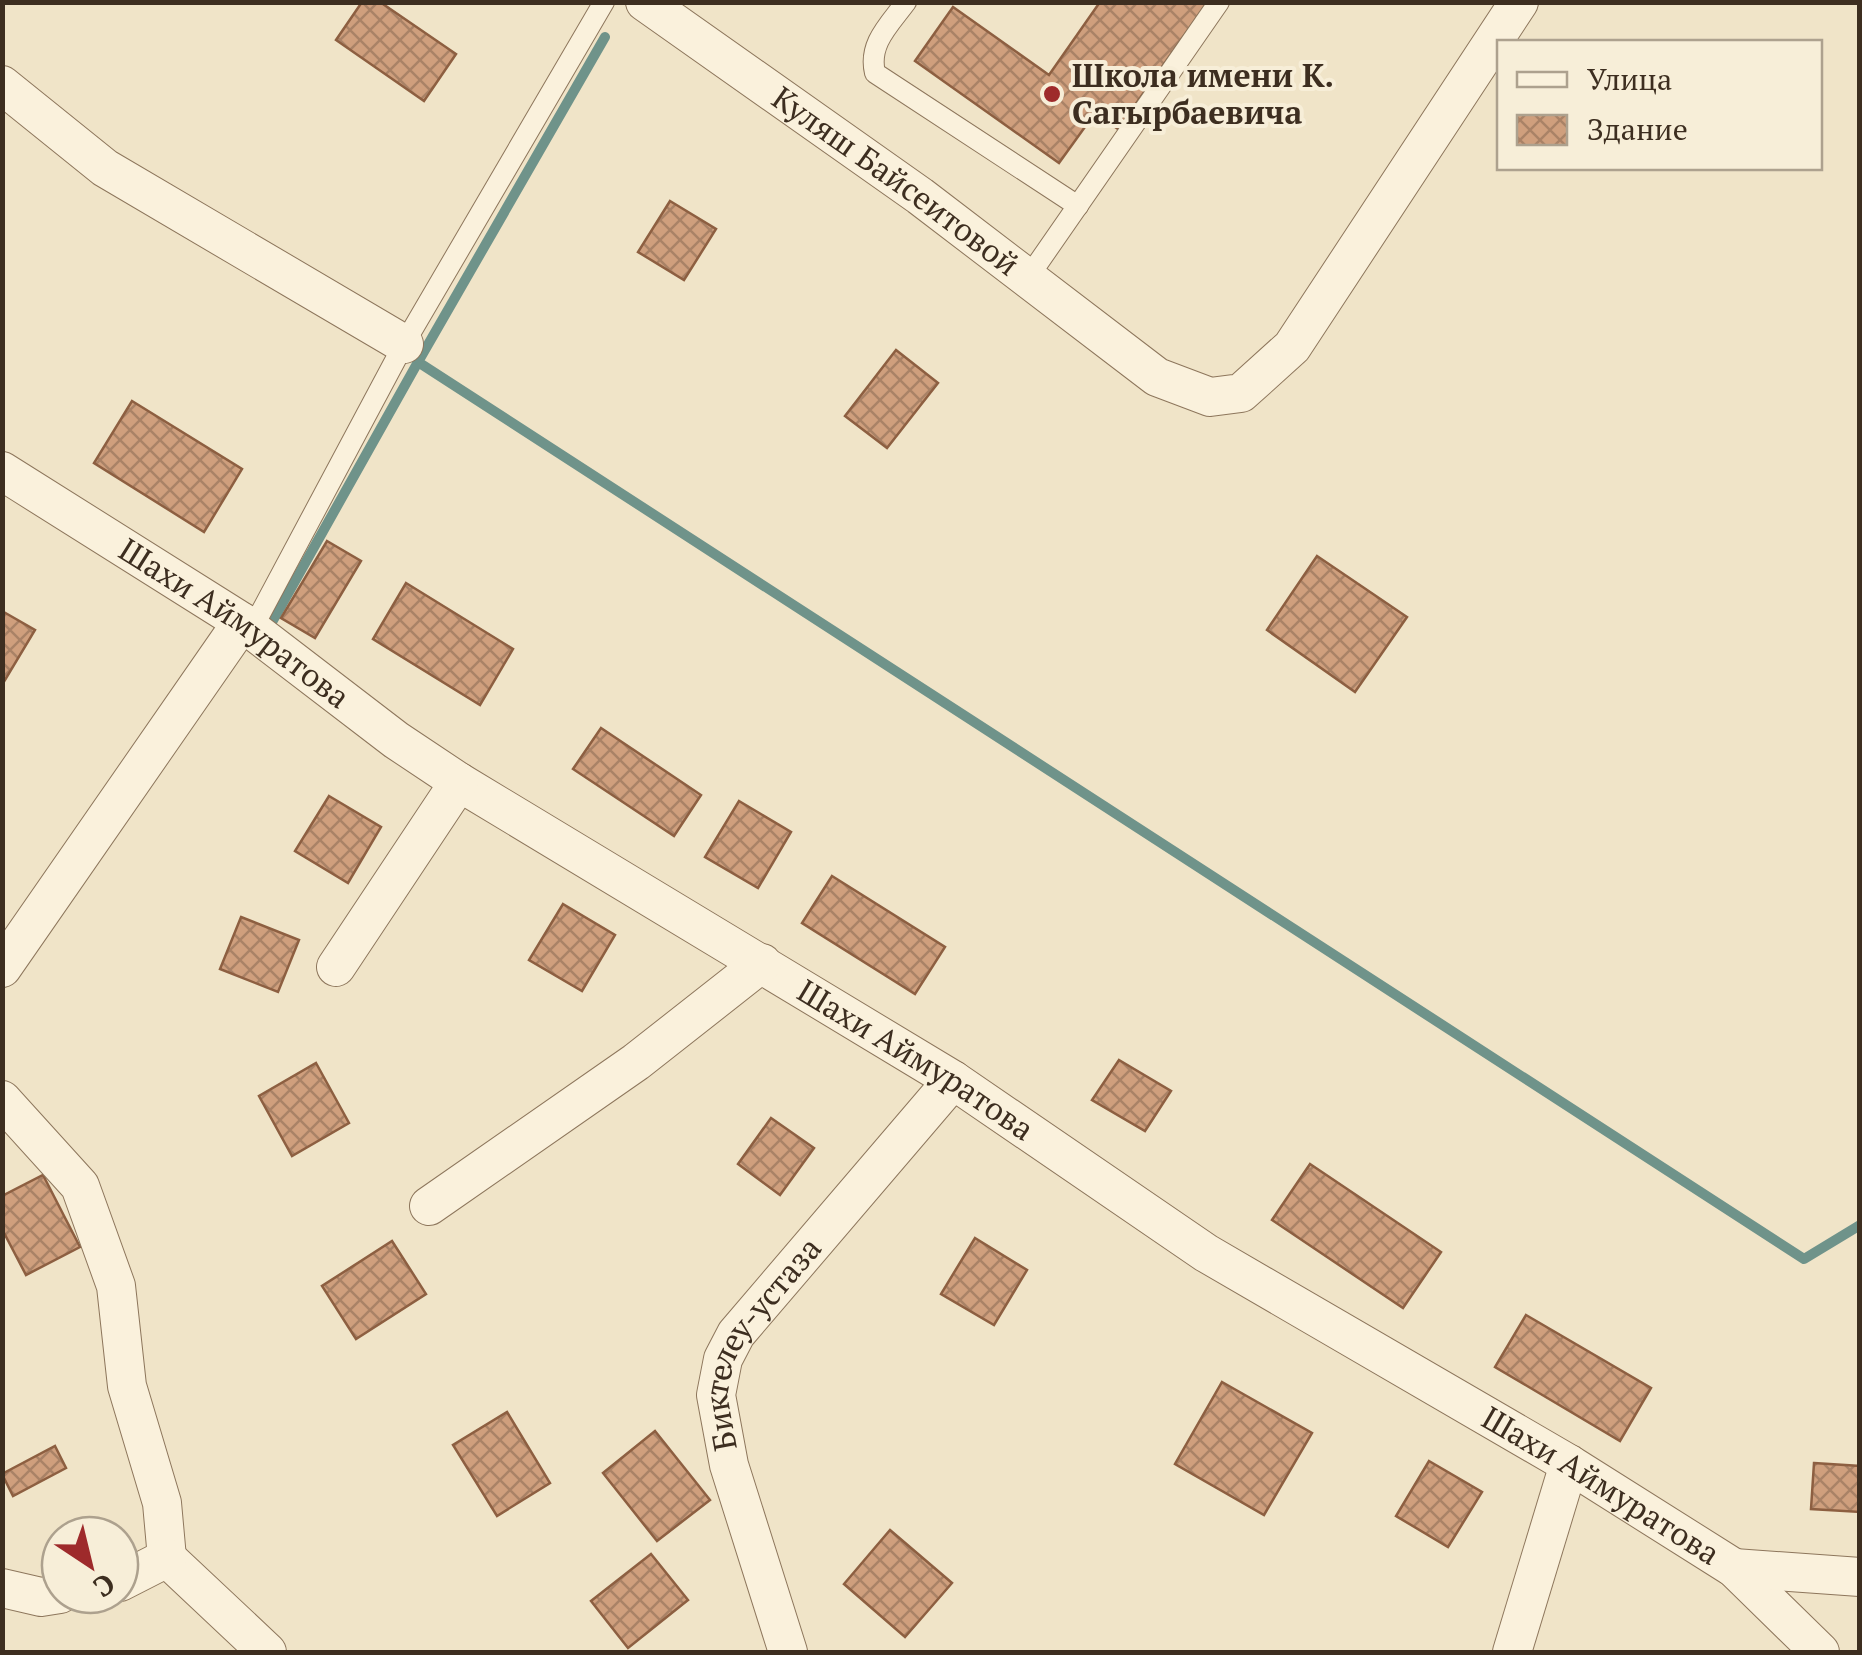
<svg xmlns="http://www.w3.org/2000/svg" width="1862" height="1655" viewBox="0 0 1862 1655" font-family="'PT Serif',serif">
<defs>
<pattern id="building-cross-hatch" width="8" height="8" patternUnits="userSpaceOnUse" patternTransform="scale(2.5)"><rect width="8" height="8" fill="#cf9f7d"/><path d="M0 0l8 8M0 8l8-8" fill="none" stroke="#a98266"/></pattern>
</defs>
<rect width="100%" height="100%" fill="#f0e4c8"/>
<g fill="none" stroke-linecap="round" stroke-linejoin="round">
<g stroke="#6f938a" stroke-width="10">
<polyline points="605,37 418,362 1804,1259 1860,1225"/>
<polyline points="267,631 418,362"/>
</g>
</g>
<g fill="url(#building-cross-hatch)" stroke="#8d5f41" stroke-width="2.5">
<polygon points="362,2 380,2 456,54 424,101 336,40"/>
<polygon points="1100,2 1208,2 1118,129 1095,113 1059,163 915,61 953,7 1049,75"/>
<polygon points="670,201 716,229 684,280 638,252"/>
<polygon points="896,350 938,383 887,448 845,416"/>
<polygon points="132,401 242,469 204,532 94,463"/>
<polygon points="327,541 361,561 315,638 281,618"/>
<polygon points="1317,556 1407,617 1355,692 1267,630"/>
<polygon points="406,583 513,649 480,705 373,639"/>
<polygon points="2,611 35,630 2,685"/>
<polygon points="601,728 701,795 674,836 573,769"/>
<polygon points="329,796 381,827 348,883 295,851"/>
<polygon points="739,801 791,832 758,888 705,857"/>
<polygon points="832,876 945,947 915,994 802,923"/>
<polygon points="563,904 615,935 582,991 529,960"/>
<polygon points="241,917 299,940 278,992 220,969"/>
<polygon points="1119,1060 1171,1091 1145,1131 1092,1100"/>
<polygon points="316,1063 349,1123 292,1156 259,1096"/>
<polygon points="771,1118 814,1148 780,1195 738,1164"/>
<polygon points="1310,1164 1441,1252 1403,1308 1272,1220"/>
<polygon points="43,1175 80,1247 26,1275 2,1229 2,1196"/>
<polygon points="975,1238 1027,1270 994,1325 941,1294"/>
<polygon points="392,1241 426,1294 356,1339 322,1286"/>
<polygon points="1526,1315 1651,1388 1620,1441 1495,1367"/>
<polygon points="1222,1382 1312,1433 1264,1515 1175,1464"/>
<polygon points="507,1412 550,1483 497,1516 453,1445"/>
<polygon points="655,1431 710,1500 657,1541 603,1473"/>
<polygon points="55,1446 66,1468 13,1496 2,1474"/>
<polygon points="1429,1461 1482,1492 1448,1547 1396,1516"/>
<polygon points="1814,1463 1860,1466 1860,1512 1811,1509"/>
<polygon points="890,1530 952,1583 905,1637 844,1584"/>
<polygon points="651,1554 688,1600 628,1648 591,1601"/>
</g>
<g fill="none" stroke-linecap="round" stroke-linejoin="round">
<defs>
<g id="lane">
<path d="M906 2C889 25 868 44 875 73L1078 206"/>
<polyline points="1027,279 1219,2"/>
<polyline points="252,629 404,344 604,2"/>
</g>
<g id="street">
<path id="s1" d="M645 2 920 196 1157 377 1210 397 1241 393 1292 347 1519 2"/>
<polyline points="2,85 105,168 404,344"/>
<path id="s2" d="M2 471 242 622 396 740 459 782 953 1080 1206 1253 1569 1464 1734 1568 1820 1652"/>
<polyline points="336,967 459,782"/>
<polyline points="2,968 242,622"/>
<polyline points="2,1100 80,1186 116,1286 127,1386 162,1503 167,1558"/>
<polyline points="429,1206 636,1062 762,963"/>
<polyline points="167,1558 267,1652"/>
<polyline points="1734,1568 1860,1577"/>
<polyline points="120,1582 167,1558"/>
<polyline points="2,1588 41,1597 60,1594"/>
<path id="s3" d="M788 1652 729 1465 716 1395 723 1359 736 1334 953 1080"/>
<polyline points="1512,1652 1569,1464"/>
</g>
</defs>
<use href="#lane" stroke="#8d765c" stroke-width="22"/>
<use href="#street" stroke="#8d765c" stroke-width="40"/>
<use href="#lane" stroke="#faf1dc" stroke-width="20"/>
<use href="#street" stroke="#faf1dc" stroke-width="38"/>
</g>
<circle fill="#9e2a2b" stroke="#f7eed8" stroke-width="4" cx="1052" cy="94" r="10"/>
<g text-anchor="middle" stroke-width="8" stroke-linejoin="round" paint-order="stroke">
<g font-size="32" font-weight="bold" fill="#3d2e20" stroke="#f7eed8" text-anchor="start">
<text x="1072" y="87">Школа имени К.<tspan x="1072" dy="37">Сагырбаевича</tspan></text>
</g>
<g font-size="32" fill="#3d2e20" stroke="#f7eed8">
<text dy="11" stroke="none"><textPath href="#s1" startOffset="308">Куляш Байсеитовой</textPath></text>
<text dy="11" stroke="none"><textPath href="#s2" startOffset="278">Шахи Аймуратова</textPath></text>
<text dy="11" stroke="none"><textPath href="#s2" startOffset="1088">Шахи Аймуратова</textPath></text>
<text dy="11" stroke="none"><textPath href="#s3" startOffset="332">Биктелеу-устаза</textPath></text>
<text dy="11" stroke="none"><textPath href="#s2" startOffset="1895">Шахи Аймуратова</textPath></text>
</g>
</g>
<rect width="1862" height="1655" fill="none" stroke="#3d2e20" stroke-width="10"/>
<rect x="1497" y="40" width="325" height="130" fill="#f7eed8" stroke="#ada18e" stroke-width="2.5"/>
<rect x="1517" y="72" width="50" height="15" fill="#faf1dc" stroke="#ada18e" stroke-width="2.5"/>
<text x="1587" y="90" font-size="30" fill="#3d2e20">Улица</text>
<rect x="1517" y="115" width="50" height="30" fill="url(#building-cross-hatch)" stroke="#ada18e" stroke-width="2.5"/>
<text x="1587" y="140" font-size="30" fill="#3d2e20">Здание</text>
<g transform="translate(90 1565) rotate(145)"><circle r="48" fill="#f7eed8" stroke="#ada18e" stroke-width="2.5"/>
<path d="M0-8L18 38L0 25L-18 38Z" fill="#9e2a2b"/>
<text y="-15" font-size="28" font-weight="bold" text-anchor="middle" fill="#3d2e20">С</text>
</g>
</svg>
